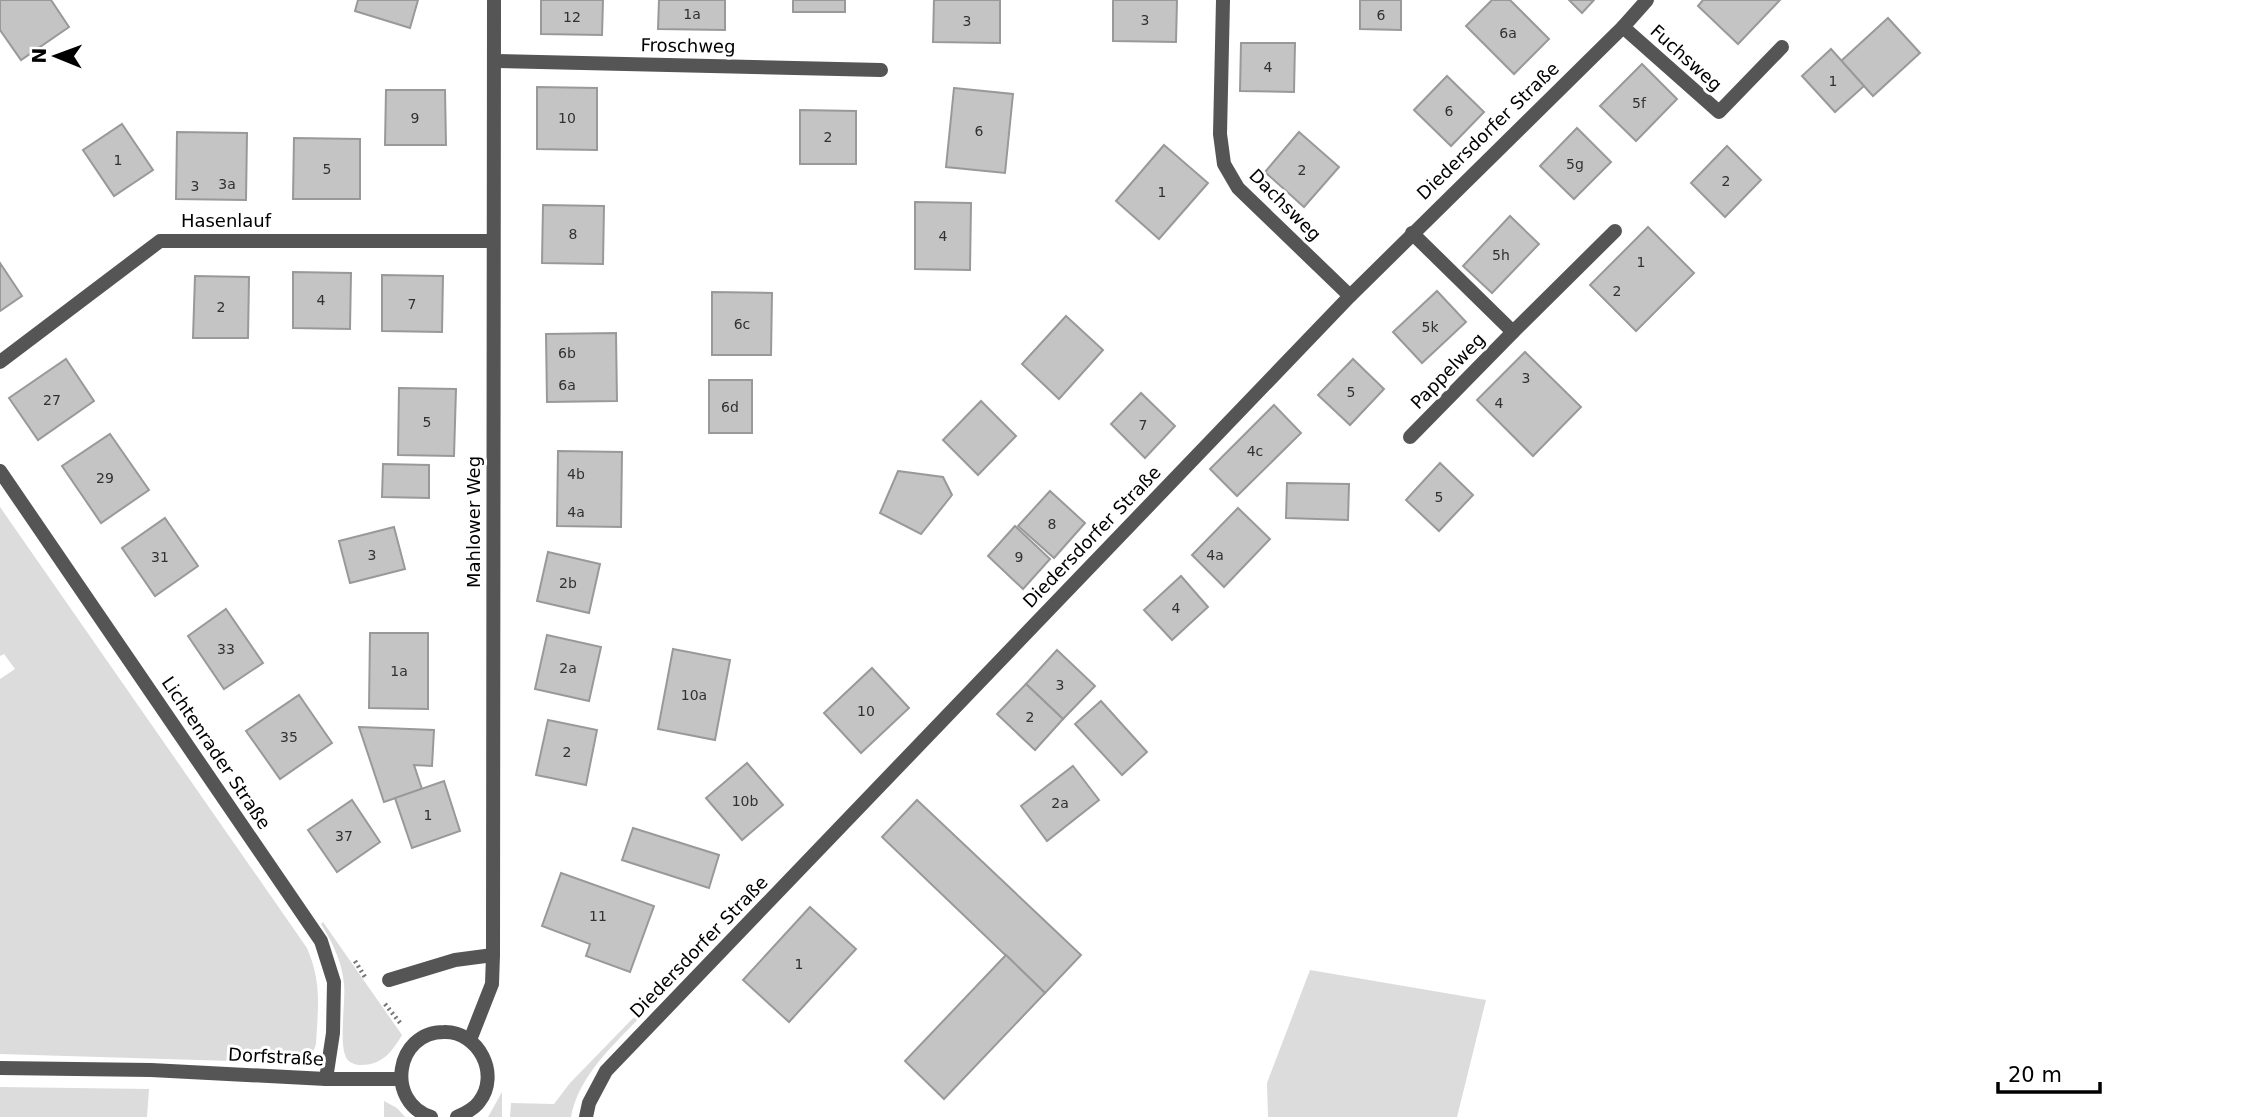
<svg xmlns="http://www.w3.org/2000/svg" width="2243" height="1117" viewBox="0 0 2243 1117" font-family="'DejaVu Sans',sans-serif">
<rect width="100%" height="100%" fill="#fff"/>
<g fill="#dcdcdc">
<path d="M0 507 307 948C322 983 318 1006 316 1044 313 1056 307 1059 295 1063L0 1054V679L15 669 4 654 0 656Z"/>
<path d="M323 922 402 1035C392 1052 382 1065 361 1065 356 1065 350 1063 347 1059 338 1046 346 1001 344 984 342 962 333 943 321 924Z"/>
<path d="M710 939 711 942C689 966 667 989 644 1013 616 1043 579 1074 571 1117H510L511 1103 554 1104 570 1083Z"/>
<polygon points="1310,970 1486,1000 1457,1117 1268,1117 1267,1083"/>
<polygon points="0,1087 149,1089 147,1117 0,1117"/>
<polygon points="502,1092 502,1117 488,1117"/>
<polygon points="384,1101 397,1108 405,1117 384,1117"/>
</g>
<g fill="#c4c4c4" stroke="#999" stroke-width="2">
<polygon points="0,0 51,0 69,27 21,60 0,30"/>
<polygon points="358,0 418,0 410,28 355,11"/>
<polygon points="541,0 603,0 602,35 541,34"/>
<polygon points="659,0 725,0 725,30 658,29"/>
<rect x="793" y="0" width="52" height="12"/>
<polygon points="934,0 1000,0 1000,43 933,42"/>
<polygon points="1113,0 1177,0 1176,42 1113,41"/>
<polygon points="1360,0 1401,0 1401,30 1360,29"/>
<polygon points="1492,0 1510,0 1549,39 1514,74 1466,26"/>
<polygon points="1569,0 1594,0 1582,13"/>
<polygon points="1703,0 1780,0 1738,44 1698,6"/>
<polygon points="1888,18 1920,53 1873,96 1841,61"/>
<polygon points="1241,43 1295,43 1294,92 1240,91"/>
<polygon points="1831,49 1864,86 1835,112 1802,76"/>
<polygon points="1642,64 1677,99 1636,141 1600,106"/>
<polygon points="1447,76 1484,112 1451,146 1414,110"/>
<polygon points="537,87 597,88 597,150 537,149"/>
<polygon points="954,88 1013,94 1005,173 946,167"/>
<polygon points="386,90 445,90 446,145 385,145"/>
<polygon points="800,110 856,111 856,164 800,164"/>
<polygon points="122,124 153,170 114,196 83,150"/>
<polygon points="1577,128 1611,162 1574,199 1540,166"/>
<polygon points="177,132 247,133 246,200 176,199"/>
<polygon points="1299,132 1339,167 1304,207 1265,172"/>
<polygon points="294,138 360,139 360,199 293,199"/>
<polygon points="1164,145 1208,183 1159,239 1116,201"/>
<polygon points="1727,146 1761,180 1725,217 1691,183"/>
<polygon points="915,202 971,203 970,270 915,269"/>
<polygon points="543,205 604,206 603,264 542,263"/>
<polygon points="1510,216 1539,244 1492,293 1463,266"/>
<polygon points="1648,227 1694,273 1636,331 1590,285"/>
<polygon points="0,263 22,296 0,311"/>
<polygon points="293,272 351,273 350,329 293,328"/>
<polygon points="382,275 443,276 442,332 382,331"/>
<polygon points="195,276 249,277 248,338 193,338"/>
<polygon points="1437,291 1466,322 1422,363 1393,332"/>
<polygon points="712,292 772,293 771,355 712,355"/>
<polygon points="1066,316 1103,350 1059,399 1022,364"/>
<polygon points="616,333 617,401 547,402 546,334"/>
<polygon points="1525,352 1581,407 1533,456 1477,400"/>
<polygon points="66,359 94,401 38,440 9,398"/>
<polygon points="1353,359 1384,389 1350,425 1318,395"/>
<rect x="709" y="380" width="43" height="53"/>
<polygon points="399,388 456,389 454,456 398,455"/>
<polygon points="1141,393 1175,426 1145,458 1111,424"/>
<polygon points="981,401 1016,436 978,475 943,440"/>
<polygon points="1274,405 1301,433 1237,496 1210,469"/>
<polygon points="110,434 149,490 101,523 62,466"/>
<polygon points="558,451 622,452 621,527 557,526"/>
<polygon points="1440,463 1473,495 1439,531 1406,500"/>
<polygon points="383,464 429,465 429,498 382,497"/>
<polygon points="898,471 943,477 952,495 921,534 880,513"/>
<polygon points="1287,483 1349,484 1348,520 1286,518"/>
<polygon points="1050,491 1085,523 1054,558 1018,526"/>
<polygon points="1238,508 1270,539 1224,587 1192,555"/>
<polygon points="165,518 198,566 155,596 122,548"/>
<polygon points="1015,526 1050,559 1023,589 988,556"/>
<polygon points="394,527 405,569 350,583 339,541"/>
<polygon points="548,552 600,564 589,613 537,601"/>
<polygon points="1181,576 1208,607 1172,640 1144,610"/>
<polygon points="226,609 263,663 224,689 188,636"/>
<polygon points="370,633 428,633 428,709 369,708"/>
<polygon points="547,635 601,647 589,701 535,689"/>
<polygon points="673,649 730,660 715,740 658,729"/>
<polygon points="1057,650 1095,686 1063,719 1026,684"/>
<polygon points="872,668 909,708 861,753 824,713"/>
<polygon points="1026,684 1063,719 1035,750 997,714"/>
<polygon points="299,695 332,743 280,779 246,731"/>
<polygon points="1101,701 1147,752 1122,775 1075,724"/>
<polygon points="548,720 597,730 586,785 536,775"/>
<polygon points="359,727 434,730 432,766 414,765 422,789 384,802"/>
<polygon points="747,763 783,805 742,840 706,798"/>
<polygon points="1073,766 1099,800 1047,841 1021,806"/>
<polygon points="444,781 460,831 412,848 395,798"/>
<polygon points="352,800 380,842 337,872 308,830"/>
<polygon points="917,800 1081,955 1045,993 882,837"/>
<polygon points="633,828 719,855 709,888 622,860"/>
<polygon points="561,873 654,906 630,972 586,956 590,944 542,926"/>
<polygon points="810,907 856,949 789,1022 743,980"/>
<polygon points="1006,955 1045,993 944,1099 905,1061"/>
</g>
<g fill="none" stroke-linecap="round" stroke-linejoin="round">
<g stroke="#777" stroke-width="4.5" stroke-dasharray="2 3.5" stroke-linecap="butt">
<polyline points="355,961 365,977"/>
<polyline points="385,1004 401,1024"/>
</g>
<polyline stroke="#555" stroke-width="14" points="389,980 455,960 493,955"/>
<g stroke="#555" stroke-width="14">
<polyline points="1223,0 1220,134 1224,164 1238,188 1350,296"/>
<polyline points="1623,27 1719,112 1782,47"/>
<polyline points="494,61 881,70"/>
<polyline points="1513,332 1615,231"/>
<polyline points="0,362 160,241 492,241"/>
<polyline points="1410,437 1513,332 1412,233"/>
<polyline points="0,471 321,941 334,982 333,1033 326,1079"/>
<polyline points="470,1040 492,984 493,955 494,0"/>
<polyline points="0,1068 151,1070 326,1079 400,1079"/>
<path d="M431 1117C385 1102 395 1032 444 1032 478 1031 501 1074 479 1102 474 1109 466 1113 457 1117"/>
<polyline points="586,1117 589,1103 606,1071 1350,296 1623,27 1647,0"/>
</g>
</g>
<g text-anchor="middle" stroke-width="6" stroke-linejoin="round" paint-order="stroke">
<g font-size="14" fill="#313131">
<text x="692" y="19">1a</text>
<text x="1381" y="20">6</text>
<text x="572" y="22">12</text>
<text x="1145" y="25">3</text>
<text x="967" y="26">3</text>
<text x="1508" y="38">6a</text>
<text x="1268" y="72">4</text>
<text x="1833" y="86">1</text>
<text x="1639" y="108">5f</text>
<text x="1449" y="116">6</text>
<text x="415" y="123">9</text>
<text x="567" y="123">10</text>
<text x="979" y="136">6</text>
<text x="828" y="142">2</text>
<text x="118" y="165">1</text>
<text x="1575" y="169">5g</text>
<text x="327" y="174">5</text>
<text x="1302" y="175">2</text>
<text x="1726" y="186">2</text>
<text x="227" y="189">3a</text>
<text x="195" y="191">3</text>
<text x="1162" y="197">1</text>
<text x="573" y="239">8</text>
<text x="943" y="241">4</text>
<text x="1501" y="260">5h</text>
<text x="1641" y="267">1</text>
<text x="1617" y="296">2</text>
<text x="321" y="305">4</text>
<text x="412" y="309">7</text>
<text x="221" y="312">2</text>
<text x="742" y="329">6c</text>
<text x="1430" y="332">5k</text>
<text x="567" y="358">6b</text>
<text x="1526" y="383">3</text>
<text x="567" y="390">6a</text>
<text x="1351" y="397">5</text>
<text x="52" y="405">27</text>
<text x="1499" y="408">4</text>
<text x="730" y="412">6d</text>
<text x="427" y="427">5</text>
<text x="1143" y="430">7</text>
<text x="1255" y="456">4c</text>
<text x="576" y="479">4b</text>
<text x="105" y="483">29</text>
<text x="1439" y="502">5</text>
<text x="576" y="517">4a</text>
<text x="1052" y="529">8</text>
<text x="372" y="560">3</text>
<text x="1215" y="560">4a</text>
<text x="160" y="562">31</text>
<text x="1019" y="562">9</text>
<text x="568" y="588">2b</text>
<text x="1176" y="613">4</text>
<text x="226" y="654">33</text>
<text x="568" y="673">2a</text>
<text x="399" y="676">1a</text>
<text x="1060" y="690">3</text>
<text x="694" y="700">10a</text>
<text x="866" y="716">10</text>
<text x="1030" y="722">2</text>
<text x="289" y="742">35</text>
<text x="567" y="757">2</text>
<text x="745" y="806">10b</text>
<text x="1060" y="808">2a</text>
<text x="428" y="820">1</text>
<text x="344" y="841">37</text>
<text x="598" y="921">11</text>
<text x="799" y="969">1</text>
</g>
<g font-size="18" fill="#000" stroke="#fff">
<text transform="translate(688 46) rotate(1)" y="6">Froschweg</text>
<text transform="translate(1686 58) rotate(42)" y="6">Fuchsweg</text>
<text transform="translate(1488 131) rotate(-44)" y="6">Diedersdorfer Straße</text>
<text transform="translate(1285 205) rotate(45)" y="6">Dachsweg</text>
<text x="226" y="227">Hasenlauf</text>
<text transform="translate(1448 371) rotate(-46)" y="6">Pappelweg</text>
<text transform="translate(474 522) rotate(-90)" y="6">Mahlower Weg</text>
<text transform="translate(1092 537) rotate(-46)" y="6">Diedersdorfer Straße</text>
<text transform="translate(216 753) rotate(56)" y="6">Lichtenrader Straße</text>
<text transform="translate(699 947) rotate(-46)" y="6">Diedersdorfer Straße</text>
<text transform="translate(276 1057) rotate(3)" y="6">Dorfstraße</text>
</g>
</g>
<g transform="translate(56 56) rotate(271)" stroke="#ffffff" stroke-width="5" paint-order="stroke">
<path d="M0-5L12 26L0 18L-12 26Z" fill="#000000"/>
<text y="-10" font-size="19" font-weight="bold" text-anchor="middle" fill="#000000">N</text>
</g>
<path d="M1998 1082v10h102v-10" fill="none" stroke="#000000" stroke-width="3.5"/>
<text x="2008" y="1082" font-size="21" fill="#000000" stroke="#ffffff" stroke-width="5" paint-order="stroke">20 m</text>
</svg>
